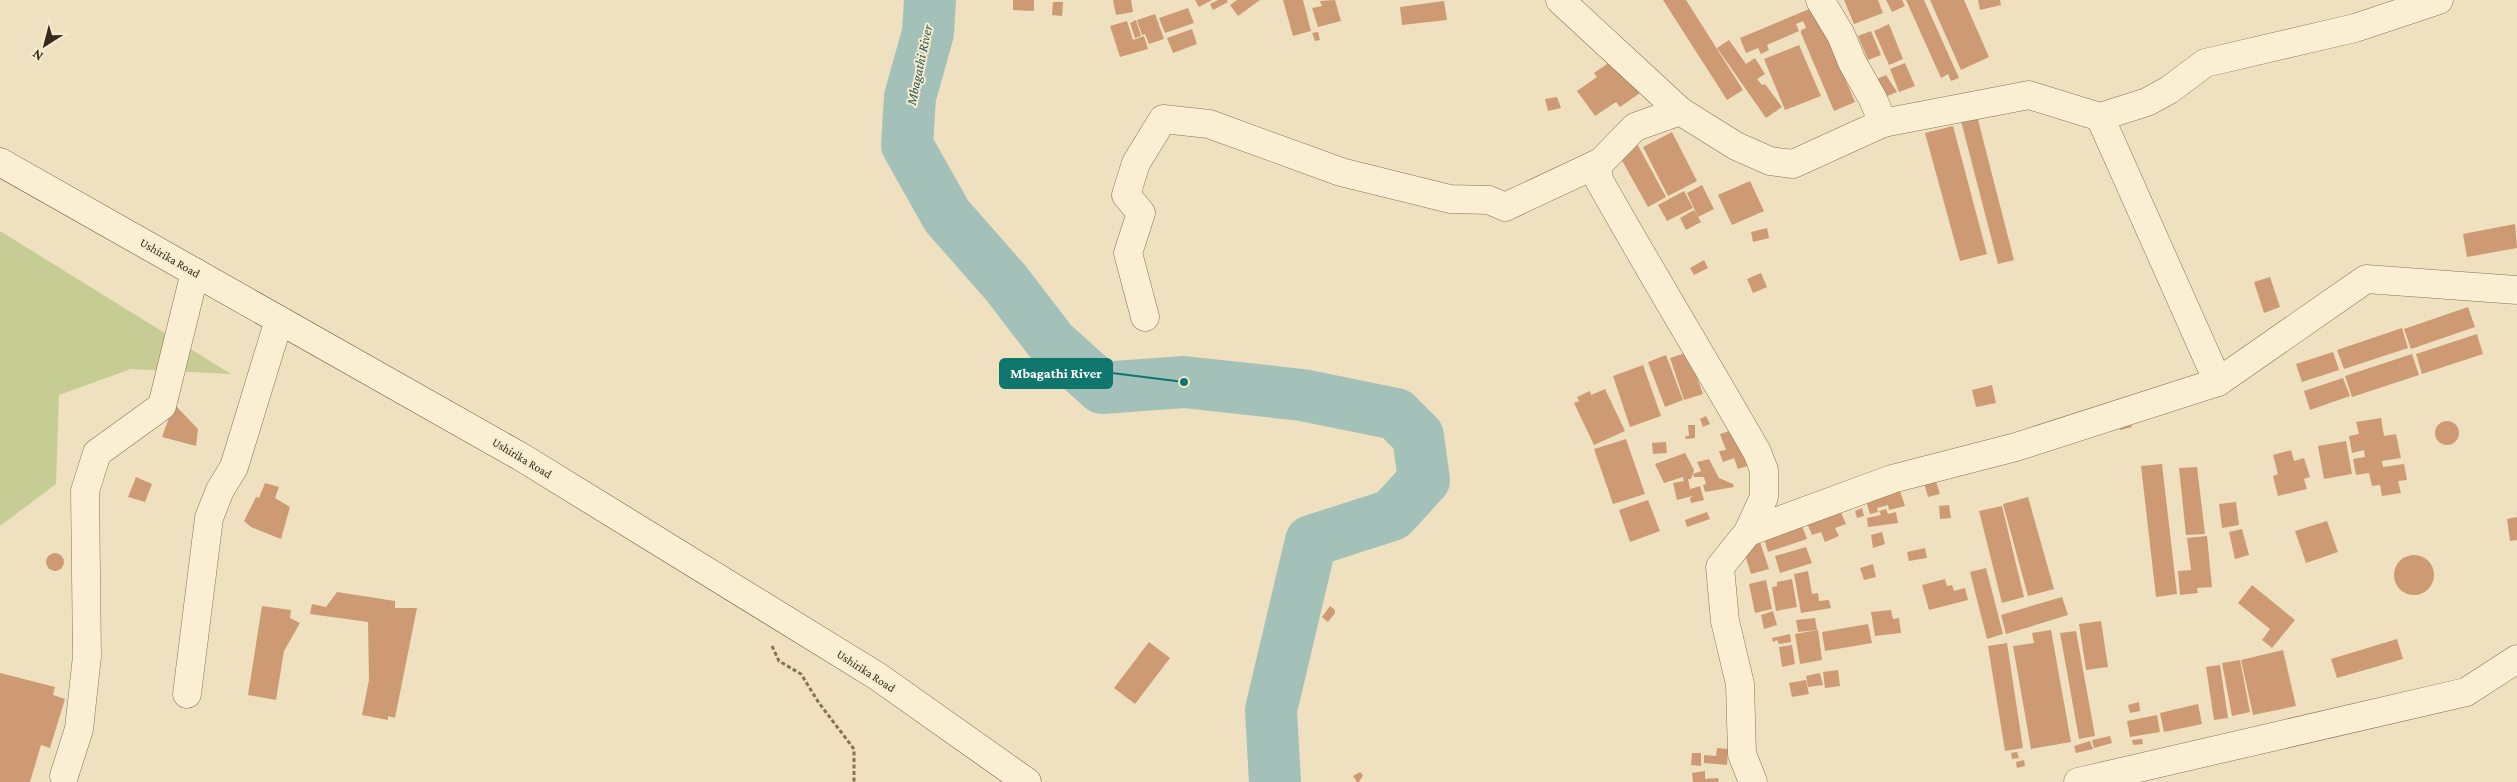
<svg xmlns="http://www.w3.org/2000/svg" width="2517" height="782" viewBox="0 0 2517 782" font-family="'Crimson Pro',serif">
<rect width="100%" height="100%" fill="#efe1c0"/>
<polygon fill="#c6cd94" points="0,231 231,374 131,369 59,395 56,484 0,526"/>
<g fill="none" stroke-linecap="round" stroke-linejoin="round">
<polyline stroke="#a3c1b8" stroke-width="52" points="930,0 928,33 910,97 907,145 947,216 1006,283 1052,343 1102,388 1184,382 1302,395 1396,414 1418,436 1424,480 1392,515 1311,541 1271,710 1275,782"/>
</g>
<g fill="#ce9a74">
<polygon points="1013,0 1034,0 1034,11 1013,10"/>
<polygon points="1113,0 1131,0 1133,12 1116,15"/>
<polygon points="1195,0 1212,0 1199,7"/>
<polygon points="1218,0 1227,0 1228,2 1213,10 1210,4"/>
<polygon points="1237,0 1260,0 1238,16 1230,5"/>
<polygon points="1283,0 1303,0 1311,31 1293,36"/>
<polygon points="1335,0 1341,21 1318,27 1312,8 1322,6 1320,1"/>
<polygon points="1663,0 1686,0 1743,90 1727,100"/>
<polygon points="1844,0 1878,0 1883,13 1854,24"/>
<polygon points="1886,0 1902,0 1905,6 1892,12"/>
<polygon points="1906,0 1924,0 1959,78 1951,81 1948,74 1941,78"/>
<polygon points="1930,0 1964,0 1989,57 1961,70"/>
<polygon points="1978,0 2000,0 2001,5 1980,10"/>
<polygon points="1444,1 1447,20 1402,25 1400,7"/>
<polygon points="1053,2 1063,2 1062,16 1052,15"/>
<polygon points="1814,7 1855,102 1834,111 1801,33 1801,30 1806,28 1803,21 1796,24 1799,31 1767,45 1769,50 1761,54 1758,48 1746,53 1740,38"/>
<polygon points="1188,8 1194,23 1165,33 1159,18"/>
<polygon points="1155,14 1164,39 1149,44 1145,34 1142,35 1137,20"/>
<polygon points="1136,20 1141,36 1135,38 1130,23"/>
<polygon points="1127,21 1133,40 1144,36 1148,49 1120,57 1110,26"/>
<polygon points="1889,24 1903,59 1889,65 1874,31"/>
<polygon points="1192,29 1197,44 1173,53 1167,38"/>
<polygon points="1871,31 1881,55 1868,60 1858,36"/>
<polygon points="1318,32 1320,40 1315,41 1312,33"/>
<polygon points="1729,40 1746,64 1755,58 1765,74 1757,79 1762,85 1765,84 1782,107 1766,118 1717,48"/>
<polygon points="1799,45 1821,96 1785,110 1764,59"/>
<polygon points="1617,57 1647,88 1620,107 1616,102 1595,116 1577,91 1597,77 1594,73"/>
<polygon points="1905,63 1915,86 1899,92 1890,69"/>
<polygon points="1886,75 1897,92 1885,97 1877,79"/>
<polygon points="1557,97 1561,108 1548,111 1545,99"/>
<polygon points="1977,116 2014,260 1998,264 1961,121"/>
<polygon points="1953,126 1987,254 1960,261 1925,133"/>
<polygon points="1672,132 1697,181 1668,196 1643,147"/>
<polygon points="1634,138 1666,197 1648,207 1615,148"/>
<polygon points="1750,181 1764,211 1732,225 1718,195"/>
<polygon points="1702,185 1714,209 1698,217 1687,193"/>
<polygon points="1684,191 1693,208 1667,221 1658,205"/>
<polygon points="1694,210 1701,222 1686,230 1680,218"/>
<polygon points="2515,224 2517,248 2467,257 2463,234"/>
<polygon points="1767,228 1769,238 1753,242 1751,232"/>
<polygon points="1704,260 1708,268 1694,275 1690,268"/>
<polygon points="1761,273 1767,287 1753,293 1747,279"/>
<polygon points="2270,277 2280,307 2264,313 2254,282"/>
<polygon points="2468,307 2475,327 2411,349 2404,329"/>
<polygon points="2402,328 2408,348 2344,369 2337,350"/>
<polygon points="2477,334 2483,354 2422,374 2416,354"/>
<polygon points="1688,352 1703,394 1684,400 1670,358"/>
<polygon points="2333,352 2339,370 2302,382 2296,364"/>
<polygon points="2412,354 2419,375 2352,397 2345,376"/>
<polygon points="1666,355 1683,400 1665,407 1648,362"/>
<polygon points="1643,365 1661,416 1630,427 1613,376"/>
<polygon points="2343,378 2350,396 2310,410 2304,391"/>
<polygon points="1992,385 1996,403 1976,407 1972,390"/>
<polygon points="1605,389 1625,431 1594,445 1574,403 1579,401 1577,397 1590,391 1591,395"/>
<polygon points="174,404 198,429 196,446 162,437"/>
<polygon points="1706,416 1710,424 1703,427 1700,419"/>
<polygon points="2128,416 2132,427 2120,430 2116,419"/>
<polygon points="2381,418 2384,436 2396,434 2401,458 2382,461 2383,467 2404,464 2407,480 2398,481 2401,493 2382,496 2380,485 2372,486 2369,473 2356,475 2353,459 2365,457 2364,450 2352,453 2349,436 2359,434 2356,422"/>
<circle cx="2447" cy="433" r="12"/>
<polygon points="1688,425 1695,425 1695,438 1686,439 1685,436 1689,436"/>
<polygon points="1736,429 1756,463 1738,469 1734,458 1723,462 1719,451 1726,450 1720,434"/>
<polygon points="1626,439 1645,494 1613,504 1594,449"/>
<polygon points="2346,441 2352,474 2324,479 2318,446"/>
<polygon points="1666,442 1667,453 1653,454 1652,443"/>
<polygon points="2291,450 2294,461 2304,458 2310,477 2304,479 2307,489 2278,496 2273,476 2278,474 2273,455"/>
<polygon points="1685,453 1694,470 1691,479 1688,479 1690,489 1700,486 1704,500 1691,503 1690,498 1693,496 1677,500 1673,483 1684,481 1683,477 1664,483 1655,464"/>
<polygon points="1709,459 1719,478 1733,484 1734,487 1705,492 1703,485 1706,484 1704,477 1694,477 1693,474 1701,471 1697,462"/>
<polygon points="2162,464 2177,594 2156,597 2141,466"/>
<polygon points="2197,467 2205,534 2186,535 2179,468"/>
<polygon points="1934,475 1940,494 1928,497 1923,479"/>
<polygon points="136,477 152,484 145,502 128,497"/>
<polygon points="265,483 279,487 275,498 290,507 281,539 251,527 244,521 256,497 259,498"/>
<polygon points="1899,488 1905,506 1889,510 1888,505 1877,508 1878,512 1870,514 1865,498"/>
<polygon points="2028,497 2054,589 2028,596 2003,504"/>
<polygon points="1648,500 1660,531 1630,542 1619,510"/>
<polygon points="2236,502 2239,525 2222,528 2219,504"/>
<polygon points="1949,505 1951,518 1940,519 1939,506"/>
<polygon points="2002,506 2024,597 2002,603 1979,511"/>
<polygon points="1839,508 1846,524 1835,528 1839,536 1825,542 1821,532 1812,535 1806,521"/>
<polygon points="1862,508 1864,516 1857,518 1855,511"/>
<polygon points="1886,509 1888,514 1896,512 1898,523 1868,527 1867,518 1881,515 1879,511"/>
<polygon points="1707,512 1710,519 1687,527 1685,520"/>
<polygon points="2517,517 2517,540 2510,541 2507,519"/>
<polygon points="2327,521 2338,552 2306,563 2295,531"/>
<polygon points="1801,523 1807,539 1768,552 1763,535"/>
<polygon points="2242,529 2249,555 2235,559 2229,532"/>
<polygon points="1882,532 1885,544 1873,548 1871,535"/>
<polygon points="2207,536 2212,587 2197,588 2198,593 2180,595 2178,571 2191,570 2187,538"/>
<polygon points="1759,539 1769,569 1751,574 1742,545"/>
<polygon points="1806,547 1812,563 1780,573 1775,556"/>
<polygon points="1925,548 1927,558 1909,561 1907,552"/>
<circle cx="55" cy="562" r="9"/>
<circle cx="2414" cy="575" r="20"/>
<polygon points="1873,564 1876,577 1864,580 1860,568"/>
<polygon points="1986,568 2003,634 1987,639 1970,572"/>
<polygon points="1808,571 1812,594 1818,593 1819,601 1829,600 1831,608 1801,613 1794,574"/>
<polygon points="1792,579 1797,607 1776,611 1772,587 1777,586 1777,582"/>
<polygon points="1945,579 1947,586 1952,585 1954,591 1965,588 1968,600 1929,610 1922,585"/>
<polygon points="1766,580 1772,609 1755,613 1749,584"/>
<polygon points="2252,585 2295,620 2272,648 2262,640 2270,629 2238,603"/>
<polygon points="337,592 395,601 395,608 417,608 395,718 388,716 388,720 362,715 369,680 368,622 310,614 312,604 326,607"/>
<polygon points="2062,597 2068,615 2006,634 2001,615"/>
<polygon points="262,606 291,610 290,618 300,623 284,651 276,700 248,695"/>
<polygon points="1330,606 1335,610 1335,613 1328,622 1322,617"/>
<polygon points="1891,610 1893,619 1899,618 1901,633 1875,636 1871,612"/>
<polygon points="1773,611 1777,625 1764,629 1761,615"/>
<polygon points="1815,618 1817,630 1798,632 1796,620"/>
<polygon points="2101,621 2108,667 2086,670 2079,624"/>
<polygon points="1868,624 1872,643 1825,651 1822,632"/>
<polygon points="1818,630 1822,660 1800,664 1795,634"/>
<polygon points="2051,630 2071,742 2031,749 2013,646 2034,643 2032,633"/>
<polygon points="2076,631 2095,736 2079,739 2060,633"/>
<polygon points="1790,634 1791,642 1779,644 1777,640 1773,642 1772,638"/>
<polygon points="2397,639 2403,659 2337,678 2331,659"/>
<polygon points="1149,642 1170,658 1135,704 1114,688"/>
<polygon points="2007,643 2023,748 2005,751 1988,646"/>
<polygon points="1792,645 1795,664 1782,667 1779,647"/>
<polygon points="2283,650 2296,706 2253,715 2241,660"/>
<polygon points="2240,660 2250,712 2232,716 2222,663"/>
<polygon points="2220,665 2228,718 2214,720 2206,667"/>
<polygon points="1838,670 1840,686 1825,688 1823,672"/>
<polygon points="0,673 55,687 53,695 65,699 50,748 41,745 30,782 0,782"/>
<polygon points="1820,673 1823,685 1808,687 1806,676"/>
<polygon points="1806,680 1809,694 1792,697 1789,683"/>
<polygon points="2139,702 2140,711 2130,713 2128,705"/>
<polygon points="2198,704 2202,724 2164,732 2160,713"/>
<polygon points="2157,715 2160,732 2130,737 2127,721"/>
<polygon points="2110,736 2112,743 2094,748 2092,740"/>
<polygon points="2142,739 2143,744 2133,745 2132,740"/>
<polygon points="2090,741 2093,749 2076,753 2074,746"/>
<polygon points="1717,748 1728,749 1727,765 1704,763 1704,755 1716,756"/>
<polygon points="2017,752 2019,758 2012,759 2011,753"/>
<polygon points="1692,753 1701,753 1701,766 1691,765"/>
<polygon points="2024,760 2025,766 2017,768 2016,762"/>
<polygon points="1705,771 1705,779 1718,778 1719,782 1693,782 1692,773"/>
<polygon points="1360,772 1363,775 1359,782 1357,782 1353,776"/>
</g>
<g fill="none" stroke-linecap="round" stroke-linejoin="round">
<defs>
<g id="street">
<polyline points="1560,0 1680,111 1736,146 1770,161 1793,164 1883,123"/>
<polyline points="1820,0 1841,35 1852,62 1873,99 1883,123 2029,95 2100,117 2147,102 2169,90 2205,63 2355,28 2439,0"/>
<path d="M1680 111 1635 127 1601 162 1597 169 1599 180C1650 271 1705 361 1757 452L1764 470V497L1748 532 1720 567 1725 621 1740 684 1742 754 1753 782"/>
<polyline points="2100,117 2218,382"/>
<polyline points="1145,317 1128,253 1141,213 1126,195 1136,163 1163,119 1209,124 1341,172 1450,199 1489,200 1505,207 1601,162"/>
<polyline points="1748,532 1892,479 2016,447 2218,382 2366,279 2517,290"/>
<polyline points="187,694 209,518 220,490 234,467 279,320"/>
<polyline points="64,776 79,729 87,656 85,491 97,453 162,406 195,272"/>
<polyline points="2078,782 2466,692 2517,659"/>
</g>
<polyline id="secondary" points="0,162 523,458 877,676 1027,782"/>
</defs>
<use href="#street" stroke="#887257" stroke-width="29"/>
<use href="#secondary" stroke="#6a533b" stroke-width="29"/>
<polyline stroke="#887257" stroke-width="3" stroke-dasharray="4 2.5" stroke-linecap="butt" points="772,646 779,661 801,674 819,703 854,749 854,782"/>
<use href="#street" stroke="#faeed3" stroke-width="28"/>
<use href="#secondary" stroke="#faeed3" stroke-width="28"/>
</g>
<g text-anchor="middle" stroke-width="4" stroke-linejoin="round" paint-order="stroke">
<g font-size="12" fill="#372a1c" stroke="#f6ebcf">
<text transform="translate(170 258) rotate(30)" y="4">Ushirika Road</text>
<text transform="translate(522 458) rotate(31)" y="4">Ushirika Road</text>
<text transform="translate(866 671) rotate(33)" y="4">Ushirika Road</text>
</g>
<g font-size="14" font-style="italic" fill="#2b5855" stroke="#f6ebcf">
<text transform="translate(919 65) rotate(-78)" y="5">Mbagathi River</text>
</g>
</g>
<path fill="none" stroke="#0f766e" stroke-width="2" d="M1184 382L1112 373"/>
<circle fill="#0f766e" stroke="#f6ebcf" stroke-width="2" cx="1184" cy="382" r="5"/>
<rect fill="#0f766e" stroke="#0f766e" stroke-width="2" x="1000" y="359" width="112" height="29" rx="5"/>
<g font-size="14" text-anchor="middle" font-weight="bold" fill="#fff">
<text x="1056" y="378">Mbagathi River</text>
</g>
<g transform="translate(45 45) rotate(216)" stroke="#f6ebcf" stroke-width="4" paint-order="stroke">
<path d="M0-4L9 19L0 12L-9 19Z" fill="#372a1c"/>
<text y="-8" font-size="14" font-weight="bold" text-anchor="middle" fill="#372a1c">N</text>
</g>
</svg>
